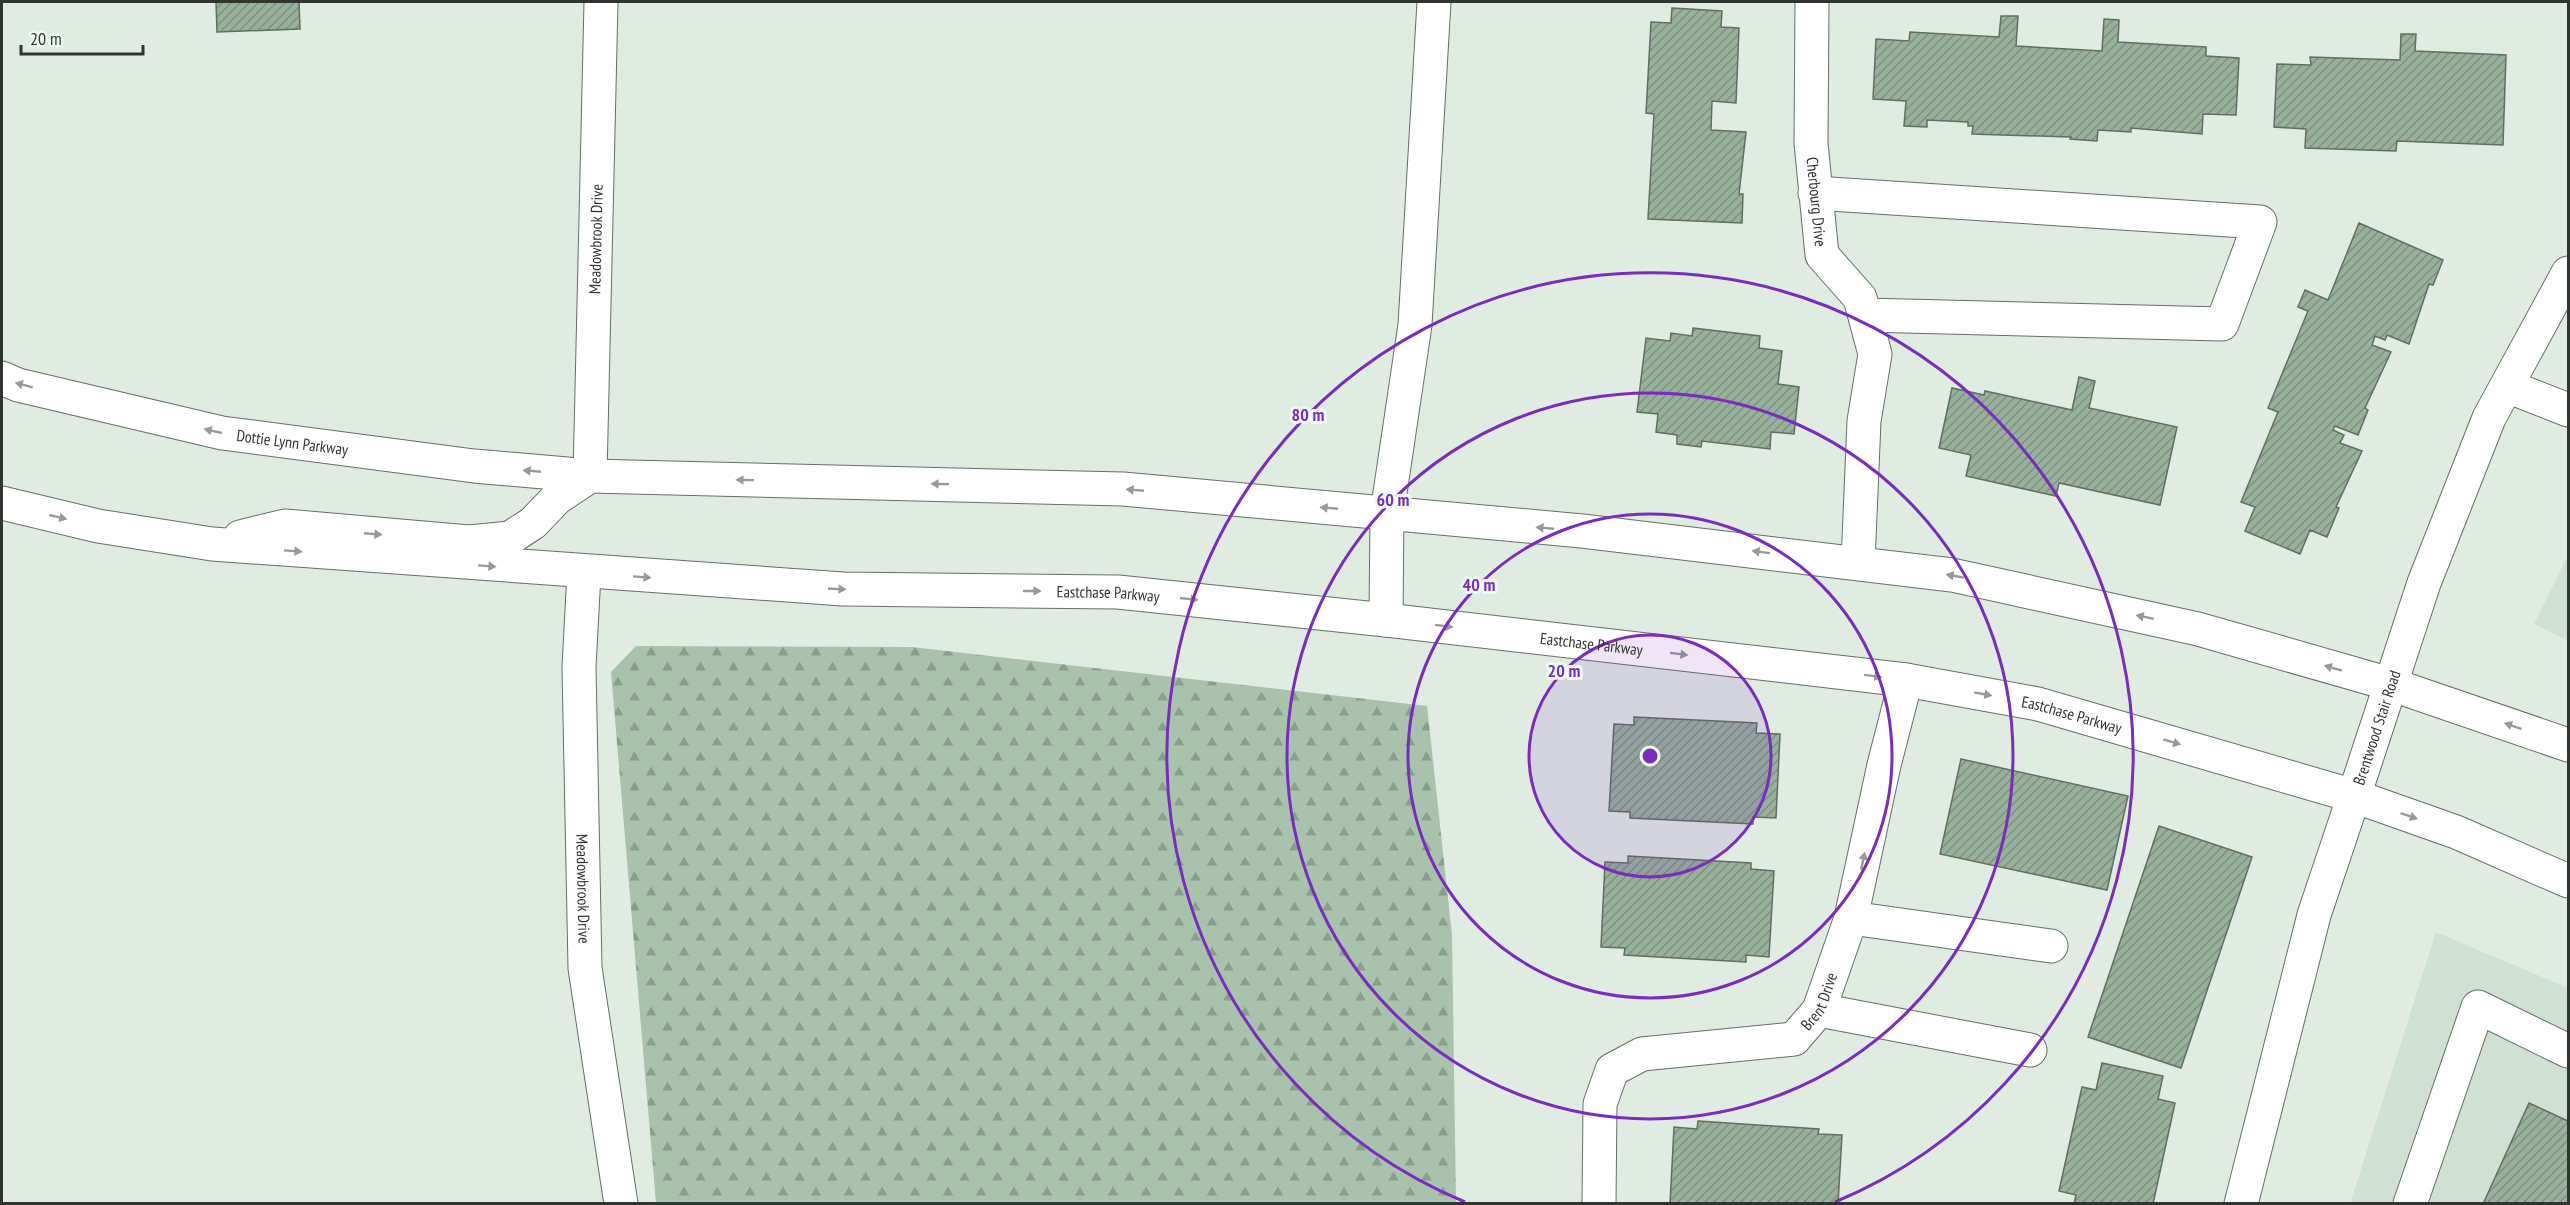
<svg xmlns="http://www.w3.org/2000/svg" width="2570" height="1205" viewBox="0 0 2570 1205" font-family="'PT Sans Narrow',sans-serif">
<defs>
<pattern id="forest-firs" width="22" height="20" patternUnits="userSpaceOnUse" patternTransform="scale(1.5)"><rect width="22" height="20" fill="#a8c2ac"/><path d="M5 1l3.5 6h-7zM16 11l3.5 6h-7z" fill="#899e8d"/></pattern>
<pattern id="building-hatch" width="6" height="6" patternUnits="userSpaceOnUse" patternTransform="scale(1.5)"><rect width="6" height="6" fill="#97b19b"/><path d="M-1 1l2-2M0 6l6-6M5 7l2-2" fill="none" stroke="#7c917f"/></pattern>
</defs>
<rect width="100%" height="100%" fill="#e0ece2"/>
<g fill="#cfe1d2">
<polygon points="2568,555 2568,641 2534,624"/>
<polygon points="2436,932 2568,988 2568,1203 2350,1204"/>
</g>
<polygon fill="url(#forest-firs)" points="636,646 912,647 1427,706 1452,935 1456,1203 656,1203 611,672"/>
<g fill="url(#building-hatch)" stroke="#626d64" stroke-width="1.5">
<polygon points="216,2 299,2 300,29 217,32"/>
<polygon points="1672,8 1722,11 1721,27 1739,28 1736,103 1712,101 1711,130 1746,132 1739,194 1743,194 1742,223 1648,219 1654,114 1646,113 1651,22 1671,23"/>
<polygon points="2001,16 2018,16 2016,46 2102,51 2104,19 2119,20 2118,42 2206,47 2206,56 2239,58 2236,115 2203,114 2202,134 2131,128 2131,132 2098,130 2097,141 2070,139 2071,137 1972,134 1973,126 1968,126 1968,122 1927,120 1927,127 1904,126 1906,101 1873,99 1876,39 1909,41 1910,32 1999,37"/>
<polygon points="2401,34 2416,34 2415,51 2506,55 2503,145 2397,141 2396,151 2305,148 2306,129 2274,127 2277,64 2311,65 2310,57 2400,60"/>
<polygon points="2359,223 2443,260 2433,285 2429,284 2409,344 2387,335 2385,340 2375,336 2372,345 2391,352 2365,408 2368,410 2358,435 2335,426 2333,430 2344,435 2340,443 2362,451 2336,507 2339,508 2327,537 2310,530 2300,554 2245,531 2255,507 2241,502 2278,412 2268,408 2308,311 2298,307 2305,290 2328,300"/>
<polygon points="1693,328 1760,336 1759,348 1782,351 1778,384 1799,387 1794,434 1771,432 1770,449 1702,441 1701,447 1677,444 1677,435 1656,432 1658,414 1637,412 1646,338 1670,341 1671,333 1692,336"/>
<polygon points="2079,377 2095,381 2089,408 2177,427 2160,505 2059,483 2056,496 1966,476 1971,455 1939,448 1952,388 1984,395 1985,391 2072,410"/>
<polygon points="1634,717 1757,723 1756,733 1780,734 1776,818 1753,817 1753,824 1630,818 1630,812 1609,811 1614,724 1634,725"/>
<polygon points="1961,759 2128,796 2107,890 1940,854"/>
<polygon points="2159,826 2252,857 2181,1068 2088,1037"/>
<polygon points="1628,856 1751,863 1751,869 1774,871 1769,957 1746,955 1746,962 1624,955 1625,948 1601,947 1605,862 1628,863"/>
<polygon points="2102,1063 2163,1076 2158,1099 2175,1103 2153,1204 2074,1204 2076,1195 2059,1191 2082,1087 2096,1090"/>
<polygon points="2529,1103 2568,1121 2568,1204 2483,1204"/>
<polygon points="1698,1121 1819,1129 1818,1134 1842,1135 1838,1204 1670,1204 1674,1127 1697,1129"/>
</g>
<g fill="none" stroke-linecap="round" stroke-linejoin="round">
<defs>
<g id="minor">
<path id="s1" d="M1812 2 1811 143 1822 255 1860 298 1875 354 1864 421 1858 563"/>
<polyline points="1815,193 2260,222 2222,324 1865,315"/>
<polyline points="2507,386 2568,410"/>
<path id="s2" d="M590 476 601 2"/>
<polyline points="1387,513 1415,325 1434,2"/>
<path id="s3" d="M584 573 579 667 585 968 621 1204"/>
<polyline points="1851,918 2051,946"/>
<polyline points="1819,1010 2030,1050"/>
<path id="s4" d="M1599 1204 1600 1104 1612 1070 1642 1054 1794 1039 1819 1010 1851 918 1884 765 1906 680"/>
<polyline points="2241,1204 2314,915 2354,796"/>
<polyline points="2410,1204 2478,1007 2568,1051"/>
</g>
<g id="major">
<path id="s5" d="M2 378 18 385 222 433 474 466 590 476 1123 489 1582 531 1952 575 2198 629 2390 684 2568 745"/>
<path id="s6" d="M2 503 98 526 212 544 843 589 1118 592 1386 620 1906 680 2038 704 2354 796 2456 832 2568 881"/>
<polyline points="240,537 285,526 469,542 510,538 533,523 557,498 590,476"/>
<polyline points="1386,620 1387,513"/>
<path id="s7" d="M2354 796 2424 583 2489 418 2568 273"/>
</g>
</defs>
<use href="#minor" stroke="#646f66" stroke-width="35"/>
<use href="#major" stroke="#646f66" stroke-width="35"/>
<use href="#minor" stroke="#fff" stroke-width="33"/>
<use href="#major" stroke="#fff" stroke-width="33"/>
</g>
<defs><path id="oneway-solid" d="M-6-.8H1V-3.2L6.5 0L1 3.2V.8H-6Z" transform="scale(1.5)"/></defs>
<g fill="#989a98">
<use href="#oneway-solid" transform="translate(24 385) rotate(-165)"/>
<use href="#oneway-solid" transform="translate(213 431) rotate(-167)"/>
<use href="#oneway-solid" transform="translate(532 471) rotate(-175)"/>
<use href="#oneway-solid" transform="translate(745 480) rotate(-179)"/>
<use href="#oneway-solid" transform="translate(940 484) rotate(-179)"/>
<use href="#oneway-solid" transform="translate(1135 490) rotate(-175)"/>
<use href="#oneway-solid" transform="translate(1329 508) rotate(-175)"/>
<use href="#oneway-solid" transform="translate(58 517) rotate(13)"/>
<use href="#oneway-solid" transform="translate(1545 528) rotate(-175)"/>
<use href="#oneway-solid" transform="translate(373 534) rotate(5)"/>
<use href="#oneway-solid" transform="translate(293 551) rotate(4)"/>
<use href="#oneway-solid" transform="translate(1761 552) rotate(-173)"/>
<use href="#oneway-solid" transform="translate(487 566) rotate(4)"/>
<use href="#oneway-solid" transform="translate(1955 576) rotate(-170)"/>
<use href="#oneway-solid" transform="translate(642 577) rotate(4)"/>
<use href="#oneway-solid" transform="translate(837 589) rotate(3)"/>
<use href="#oneway-solid" transform="translate(1032 591)"/>
<use href="#oneway-solid" transform="translate(1189 599) rotate(6)"/>
<use href="#oneway-solid" transform="translate(2145 617) rotate(-168)"/>
<use href="#oneway-solid" transform="translate(1444 626) rotate(7)"/>
<use href="#oneway-solid" transform="translate(1679 654) rotate(7)"/>
<use href="#oneway-solid" transform="translate(2333 668) rotate(-164)"/>
<use href="#oneway-solid" transform="translate(1873 676) rotate(7)"/>
<use href="#oneway-solid" transform="translate(1983 694) rotate(10)"/>
<use href="#oneway-solid" transform="translate(2513 726) rotate(-161)"/>
<use href="#oneway-solid" transform="translate(2172 742) rotate(17)"/>
<use href="#oneway-solid" transform="translate(2409 816) rotate(19)"/>
<use href="#oneway-solid" transform="translate(1863 861) rotate(-78)"/>
</g>
<circle cx="1650" cy="756" r="121" fill="#7b2cbf" fill-opacity=".12"/>
<g fill="none" stroke="#7b2cbf" stroke-width="3">
<circle cx="1650" cy="756" r="121"/>
<circle cx="1650" cy="756" r="242"/>
<circle cx="1650" cy="756" r="363"/>
<path d="M1465 1202A483 483 0 1 1 1835 1202"/>
</g>
<g text-anchor="middle" stroke-width="6" stroke-linejoin="round" paint-order="stroke">
<g font-size="16" fill="#313531" stroke="#edfaef">
<text dy="6" stroke="none"><textPath href="#s1" startOffset="200">Cherbourg Drive</textPath></text>
<text dy="6" stroke="none"><textPath href="#s2" startOffset="237">Meadowbrook Drive</textPath></text>
<text dy="6" stroke="none"><textPath href="#s5" startOffset="298">Dottie Lynn Parkway</textPath></text>
<text dy="6" stroke="none"><textPath href="#s6" startOffset="1112">Eastchase Parkway</textPath></text>
<text dy="6" stroke="none"><textPath href="#s6" startOffset="1598">Eastchase Parkway</textPath></text>
<text dy="6" stroke="none"><textPath href="#s6" startOffset="2084">Eastchase Parkway</textPath></text>
<text dy="6" stroke="none"><textPath href="#s7" startOffset="72">Brentwood Stair Road</textPath></text>
<text dy="6" stroke="none"><textPath href="#s3" startOffset="316">Meadowbrook Drive</textPath></text>
<text dy="6" stroke="none"><textPath href="#s4" startOffset="369">Brent Drive</textPath></text>
</g>
</g>
<circle cx="1650" cy="756" r="9" fill="#7b2cbf" stroke="#edfaef" stroke-width="3"/>
<g font-size="18" text-anchor="middle" font-weight="bold" fill="#7b2cbf" stroke="#edfaef" stroke-width="6" stroke-linejoin="round" paint-order="stroke">
<text x="1308" y="421">80 m</text>
<text x="1393" y="506">60 m</text>
<text x="1479" y="591">40 m</text>
<text x="1564" y="677">20 m</text>
</g>
<rect width="2570" height="1205" fill="none" stroke="#313531" stroke-width="6"/>
<path d="M21 45v9h122v-9" fill="none" stroke="#313531" stroke-width="3"/>
<text x="30" y="45" font-size="18" fill="#313531" stroke="#edfaef" stroke-width="4.5" paint-order="stroke">20 m</text>
</svg>
